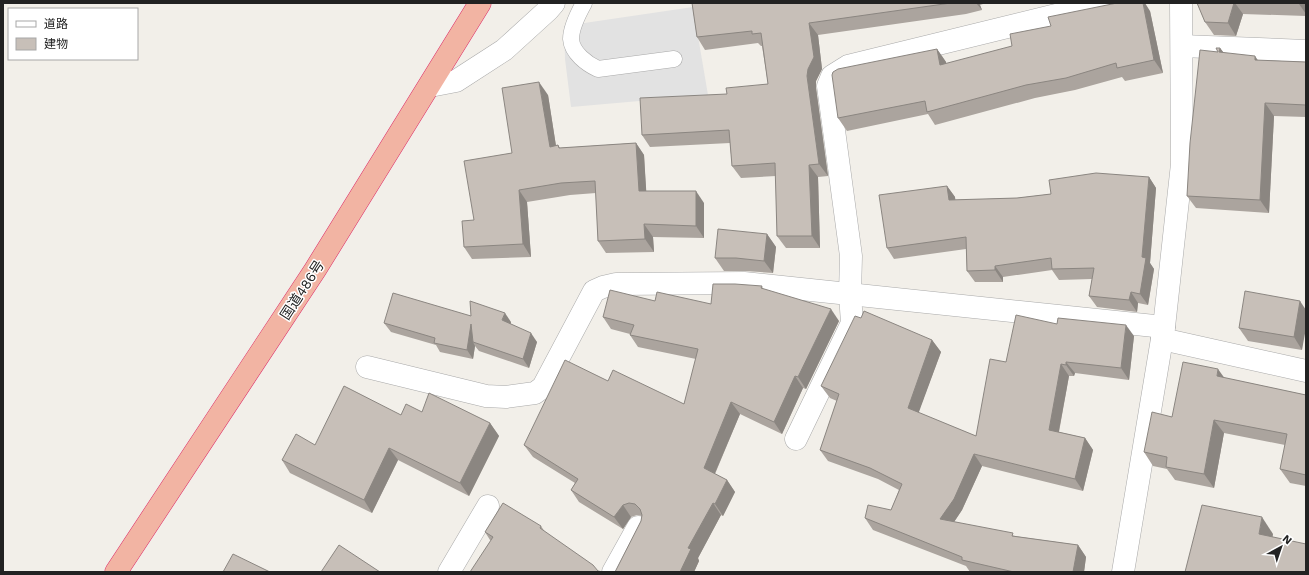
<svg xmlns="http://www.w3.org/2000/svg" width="1309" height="575" viewBox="0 0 1309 575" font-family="'Work Sans','Noto Sans JP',sans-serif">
<rect width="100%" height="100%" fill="#f2efe9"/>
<polygon fill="#e2e2e2" points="693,7 708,95 571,107 565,59 564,26"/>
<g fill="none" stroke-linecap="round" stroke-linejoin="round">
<defs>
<path id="service" d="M584 3C579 12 571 28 571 39 572 53 587 64 598 69L674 59"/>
<g id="minor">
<polyline points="1182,46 1306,51"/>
<polyline points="430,86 456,81 504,50 548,10 554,3"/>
<polyline points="1162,339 1306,371"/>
<polyline points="367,367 486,396 506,397 535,393 543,387 594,291 603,287 616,284 744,283 1164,327"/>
<polyline points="796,439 852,323 850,294 851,256 828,86 832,76 848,66 1105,3"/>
<polyline points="449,572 488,506"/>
<polyline points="613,572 638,527"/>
<polyline points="1123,572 1164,327 1182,164 1181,3"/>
</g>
<polyline id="trunk" points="116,572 315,270 480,3"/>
</defs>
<use href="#service" stroke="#a9a9a9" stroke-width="17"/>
<use href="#minor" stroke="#a9a9a9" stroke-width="23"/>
<use href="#trunk" stroke="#dc2a67" stroke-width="23"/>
<use href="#service" stroke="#fff" stroke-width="16"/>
<use href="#minor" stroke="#fff" stroke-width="22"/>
<use href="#trunk" stroke="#f2b4a3" stroke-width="22"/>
</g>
<g fill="#aba49e">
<polygon points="692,3 986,3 980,5 982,10 966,14 818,35 822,69 816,81 816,88 828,176 818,177 820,248 786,248 777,236 776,176 741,178 732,166 730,143 650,147 642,135 727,94 768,84 762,46 761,46 758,43 705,50 697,37"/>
<polygon points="1197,3 1306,3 1306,16 1243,14 1236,36 1214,35 1205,22"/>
<polygon points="1150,11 1163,73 1125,81 1122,77 1075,90 1035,98 935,125 928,114 847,131 838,118 937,49 946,62 946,64"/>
<polygon points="1220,48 1224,53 1258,61 1306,62 1306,117 1274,116 1269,213 1196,208 1187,196 1218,52"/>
<polygon points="548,95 556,146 558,145 560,148 636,143 644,155 646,191 704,203 704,238 653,237 654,252 606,253 598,241 596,193 570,195 527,202 531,257 472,259 464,247 512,153"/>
<polygon points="1149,177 1156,188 1150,263 1154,269 1148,305 1138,303 1137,312 1097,307 1089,296 1092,279 1059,280 1052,270 1003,277 1003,282 975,282 967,271 966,249 894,259 887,248 947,186 955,197 955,200 1017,198 1051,194"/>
<polygon points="767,234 776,247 773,273 745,271 724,271 715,258"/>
<polygon points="762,286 763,289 839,321 806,389 803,388 782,434 740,414 715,474 727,480 735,492 723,516 721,515 698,558 699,561 694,572 615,572 641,521 642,516 637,515 631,517 623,529 579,502 571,490 575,483 533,457 524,445 608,381 684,404 696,359 638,347 630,335 630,334 611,329 603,317 655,301 711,304"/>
<polygon points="1300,301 1302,350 1248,341 1239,328"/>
<polygon points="471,316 511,322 511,324 537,342 529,368 479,351 475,346 473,359 440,352 436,345 391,332 384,323"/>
<polygon points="1057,324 1134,336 1129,380 1075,373 1074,376 1069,376 1059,432 1085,438 1093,450 1083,491 982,466 962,510 954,522 1015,536 1078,545 1086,557 1084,572 970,572 966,566 873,530 865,518 891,510 899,490 878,479 828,461 820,450 837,401 830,398 821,386 932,340 941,352 918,413 976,436 1006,362"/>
<polygon points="1225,378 1306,395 1306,486 1290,483 1280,469 1285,445 1224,433 1214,488 1175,480 1167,469 1153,466 1144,452 1172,417"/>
<polygon points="422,412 490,423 499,436 469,496 398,460 372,513 290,473 282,460 315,445 401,415"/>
<polygon points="541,526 545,532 598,571 490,540 485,532"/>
</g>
<g fill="#8b8681">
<polygon points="976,3 979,3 980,5 982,10"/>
<polygon points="1143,3 1145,3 1150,11 1163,73 1154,60"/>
<polygon points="1234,3 1235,3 1243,14 1236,36 1228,23"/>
<polygon points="1299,3 1306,3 1306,14 1299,4"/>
<polygon points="809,23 818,35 822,69 816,81 816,88 828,176 819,164 807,76"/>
<polygon points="1220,48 1229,60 1219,52"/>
<polygon points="937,49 946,62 948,78 940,65"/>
<polygon points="1255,56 1264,69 1255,60"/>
<polygon points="539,82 548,95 558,159 550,147"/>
<polygon points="1265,103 1274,116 1269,213 1260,200"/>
<polygon points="636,143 644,155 647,203 639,191"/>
<polygon points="809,165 818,177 820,248 812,236"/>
<polygon points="1149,177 1156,188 1150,263 1154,269 1148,305 1140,294 1142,257"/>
<polygon points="947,186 955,197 957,211 949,200"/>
<polygon points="519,190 527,202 531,257 523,244"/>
<polygon points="696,191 704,203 704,238 696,226"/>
<polygon points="644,224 653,237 654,252 645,239"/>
<polygon points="767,234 776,247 773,273 764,261"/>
<polygon points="995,266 1003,277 1003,282 995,270"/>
<polygon points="1131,292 1138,303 1137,312 1129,300"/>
<polygon points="1300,301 1306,310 1306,328 1302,350 1294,337"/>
<polygon points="831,309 839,321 806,389 798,377"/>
<polygon points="505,313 511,322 509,329 502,320"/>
<polygon points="471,324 473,342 475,346 473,359 467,350"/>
<polygon points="1126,325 1134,336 1129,380 1121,368"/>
<polygon points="531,333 537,342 529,368 523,359"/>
<polygon points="932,340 941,352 916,420 908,408"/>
<polygon points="1066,362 1075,373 1074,376 1066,365"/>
<polygon points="1061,364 1069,376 1057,441 1049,430"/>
<polygon points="1218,369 1228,383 1217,376"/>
<polygon points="795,376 803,388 782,434 774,422"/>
<polygon points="731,402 740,414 712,480 704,468"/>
<polygon points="1214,420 1224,433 1214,488 1204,474"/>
<polygon points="490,423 499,436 469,496 460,483"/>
<polygon points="1085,438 1093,450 1083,491 1075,479"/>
<polygon points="389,448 398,460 372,513 364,500"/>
<polygon points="974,454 982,466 962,510 948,531 940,519"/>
<polygon points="727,480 735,492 723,516 715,504"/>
<polygon points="713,503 721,515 698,558 699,561 694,572 680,572 688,548"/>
<polygon points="623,505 631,517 623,529 614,517"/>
<polygon points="1262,517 1273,534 1271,551 1259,534"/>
<polygon points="1078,545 1086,557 1084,572 1073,572"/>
</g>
<g fill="#c7bfb8" stroke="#8b8681">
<polygon points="692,3 951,3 809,23 814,57 808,69 807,76 819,164 809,165 812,236 777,236 775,163 732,166 729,130 642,135 640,98 727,94 726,88 768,84 761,33 752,34 752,31 697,37"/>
<polygon points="1117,3 1143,3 1154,60 1117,68 1116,63 1066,78 1026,85 927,112 925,101 838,118 832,75 833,72 838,69 937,49 940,65 1012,46 1010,34 1051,26 1048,17"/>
<polygon points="1197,3 1234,3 1228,23 1205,22"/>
<polygon points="1216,48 1220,48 1219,52 1255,56 1255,60 1306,62 1306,105 1265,103 1260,200 1187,196 1190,143 1200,50 1218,52"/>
<polygon points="539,82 550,147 558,145 559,148 636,143 639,191 696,191 696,226 644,224 645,239 598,241 595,181 561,183 519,190 523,244 464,247 462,221 474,220 464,161 512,153 502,88"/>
<polygon points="1096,173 1149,177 1142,257 1146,258 1140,294 1131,292 1129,300 1089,296 1094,268 1052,269 1051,258 995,266 995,270 967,271 966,237 887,248 879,195 947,186 949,200 1017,198 1051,194 1049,180"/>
<polygon points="718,229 767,234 764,261 736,258 715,258"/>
<polygon points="713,284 735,284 762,286 761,288 831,309 798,377 795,376 774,422 731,402 704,468 727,480 715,504 713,503 688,548 691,549 680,572 615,572 641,521 642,515 640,509 635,504 629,503 623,505 614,517 571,490 578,479 524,445 565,360 608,381 613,370 684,404 698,349 630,335 634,325 603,317 610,290 655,301 657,292 711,304"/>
<polygon points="1245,291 1300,301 1294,337 1239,328"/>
<polygon points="393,293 471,316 470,301 505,313 502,320 531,333 523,359 473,342 471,324 467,350 434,343 435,338 384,323"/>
<polygon points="864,311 932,340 908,408 976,436 990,359 1006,362 1016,315 1057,324 1058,318 1126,325 1121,368 1066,362 1066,365 1061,364 1049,430 1085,438 1075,479 974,454 954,499 940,519 1013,533 1012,536 1078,545 1073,572 1014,572 962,560 962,557 865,518 868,505 891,510 902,484 870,468 820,450 839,394 821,386 855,316 861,318"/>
<polygon points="1183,362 1218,369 1217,376 1306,395 1306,475 1280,469 1287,434 1214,420 1204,474 1166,467 1167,457 1144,452 1152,412 1172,417"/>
<polygon points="344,386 401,415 406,404 422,412 429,393 490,423 460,483 389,448 364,500 282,460 296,434 315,445"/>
<polygon points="503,503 541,526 540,528 593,565 598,571 603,572 470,572 493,537 485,532"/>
<polygon points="1202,505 1262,517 1259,534 1306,544 1306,572 1185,572"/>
<polygon points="339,545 380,572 321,572"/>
<polygon points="233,554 270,572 223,572"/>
</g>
<g text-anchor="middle" stroke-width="3" stroke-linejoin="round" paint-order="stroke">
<g font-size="14" fill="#222" stroke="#fff">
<text transform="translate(302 290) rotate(-57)" y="5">国道486号</text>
</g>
</g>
<rect width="1309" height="575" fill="none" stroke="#222222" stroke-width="8"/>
<rect x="8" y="8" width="130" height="52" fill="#ffffff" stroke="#a7a7a7"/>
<rect x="16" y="21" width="20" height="6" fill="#ffffff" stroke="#a7a7a7"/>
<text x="44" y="28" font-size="12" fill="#222222">道路</text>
<rect x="16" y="38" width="20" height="12" fill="#c7bfb8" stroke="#a7a7a7"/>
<text x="44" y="48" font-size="12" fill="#222222">建物</text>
<g transform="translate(1281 547) rotate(40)" stroke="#ffffff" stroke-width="3" paint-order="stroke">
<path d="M0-3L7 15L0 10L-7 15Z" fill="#222222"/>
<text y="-6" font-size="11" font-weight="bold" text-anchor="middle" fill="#222222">N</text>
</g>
</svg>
